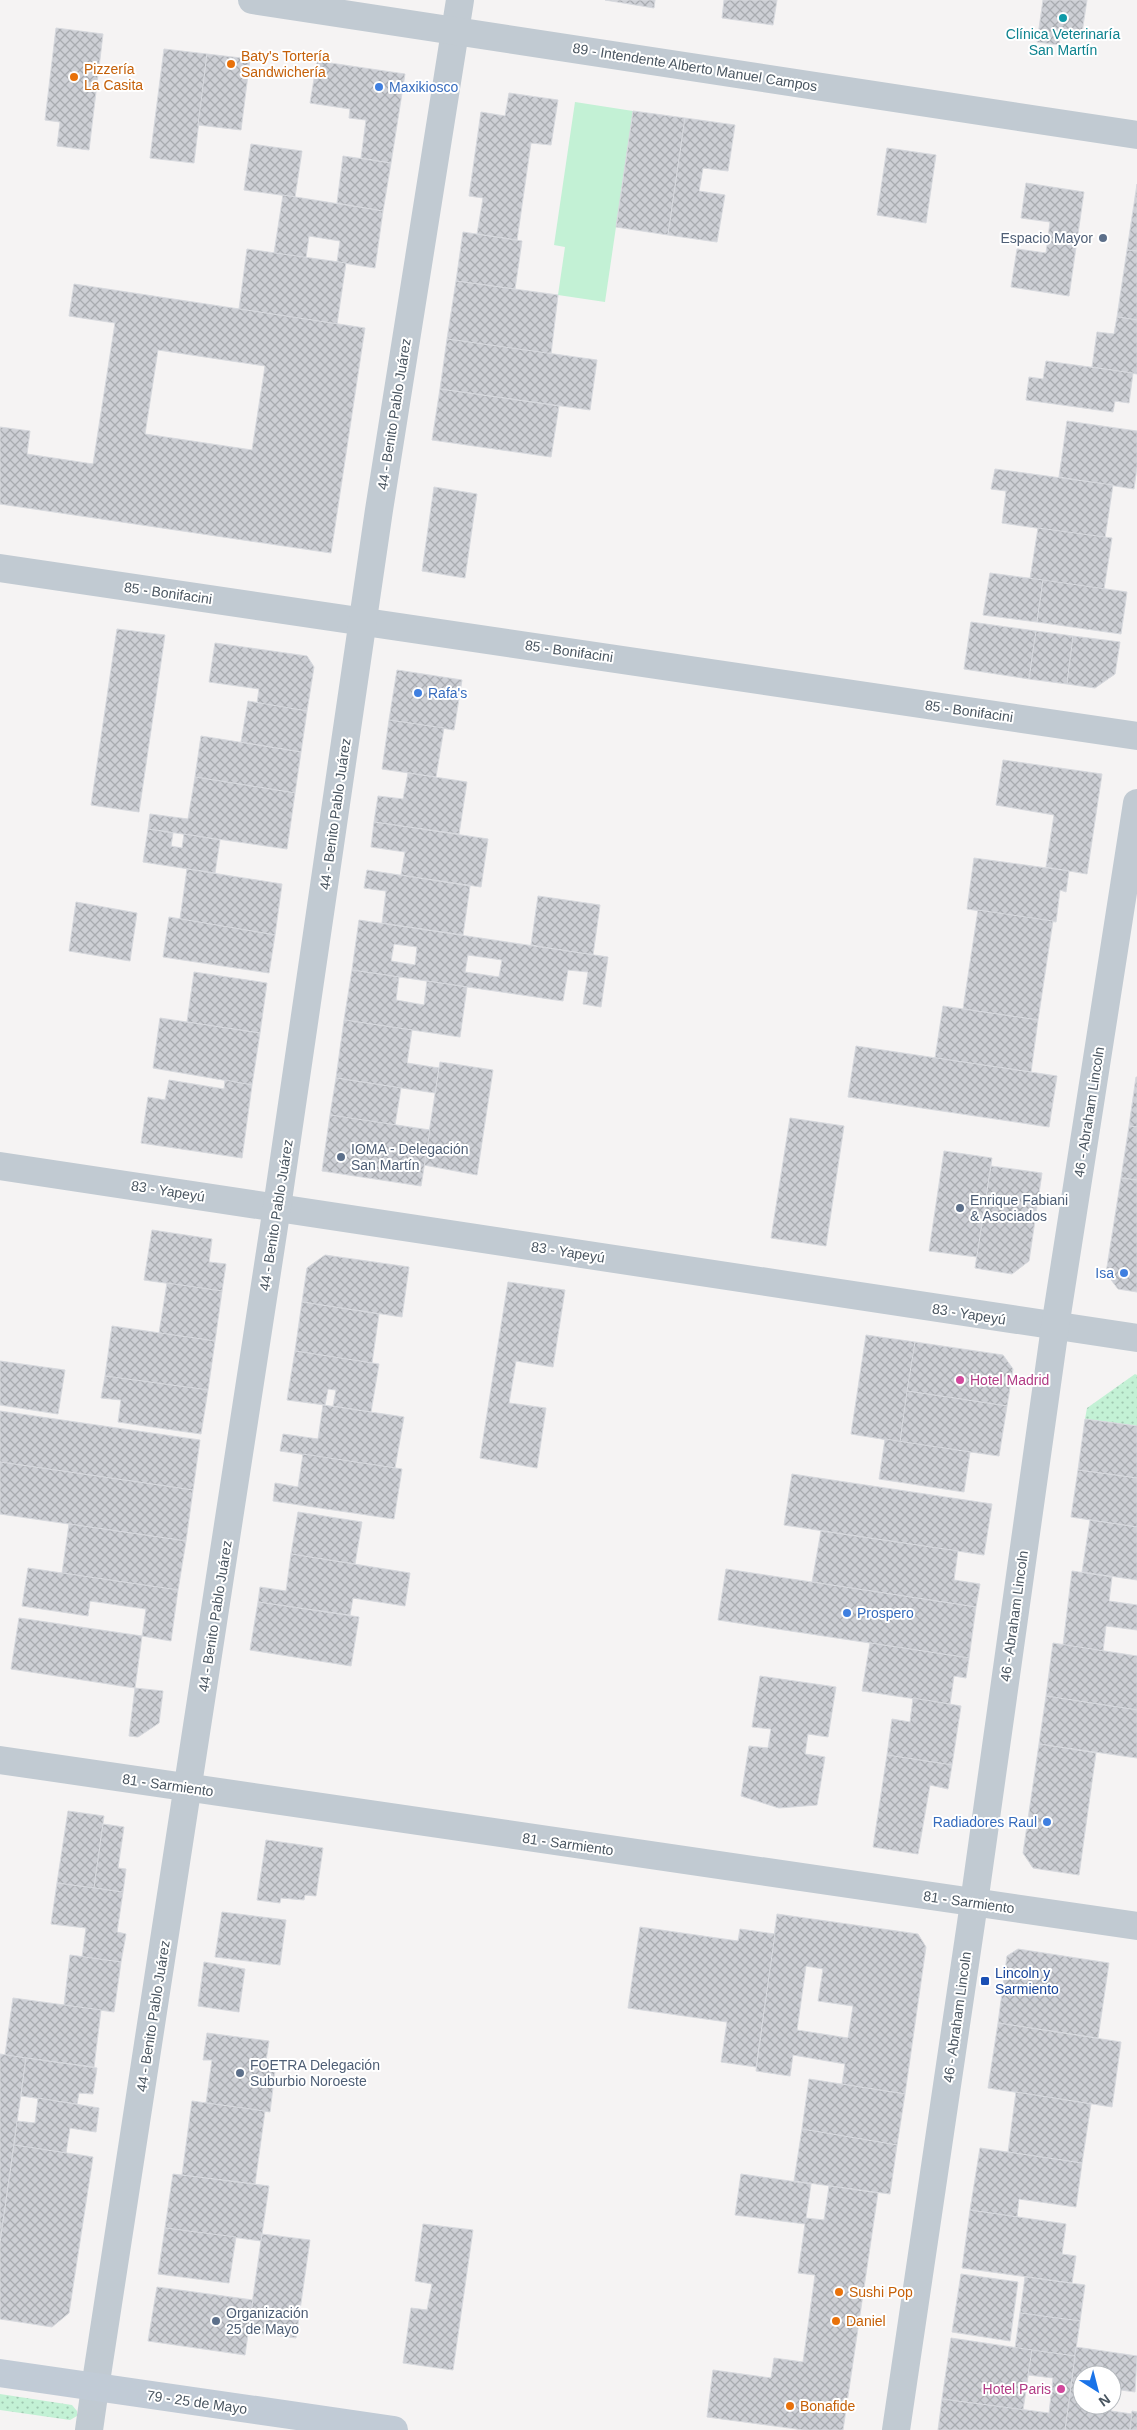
<svg xmlns="http://www.w3.org/2000/svg" width="1137" height="2430" viewBox="0 0 1137 2430" font-family="Arial,sans-serif">
<defs>
<pattern id="park-dots" width="8" height="8" patternUnits="userSpaceOnUse" patternTransform="scale(1.25)"><rect width="8" height="8" fill="#c3f1d5"/><path d="M2 2h.1M6 6h.1" fill="none" stroke="#a0c6b0" stroke-width="1.8" stroke-linecap="round"/></pattern>
<pattern id="building-cross-hatch" width="8" height="8" patternUnits="userSpaceOnUse" patternTransform="scale(1.25)"><rect width="8" height="8" fill="#cdcfd5"/><path d="M0 0l8 8M0 8l8-8" fill="none" stroke="#a8abb0"/></pattern>
</defs>
<rect width="100%" height="100%" fill="#f5f3f3"/>
<polygon fill="#c3f1d5" points="575,102 633,111 605,302 558,295 565,247 554,245"/>
<g fill="url(#park-dots)">
<polygon points="1135,1374 1137,1375 1137,1426 1085,1419 1087,1408"/>
<polygon points="0,2394 72,2405 77,2411 77,2416 70,2420 0,2410"/>
</g>
<g fill="url(#building-cross-hatch)" stroke="#d7d9de" fill-rule="evenodd">
<polygon points="605,0 655,0 654,8"/>
<polygon points="724,0 777,0 773,25 722,18"/>
<polygon points="1043,0 1087,0 1081,39 1060,36 1059,45 1037,42"/>
<polygon points="56,28 103,34 89,150 57,146 60,122 45,120"/>
<polygon points="164,49 207,54 194,163 150,158"/>
<polygon points="207,54 250,59 241,130 198,125"/>
<polygon points="317,61 405,74 391,163 361,158 366,120 349,118 350,109 310,103"/>
<polygon points="509,93 558,100 551,145 531,143 517,240 477,234 483,198 469,196 481,112 505,116"/>
<polygon points="633,111 685,118 668,235 616,227"/>
<polygon points="685,118 735,125 728,171 703,168 699,191 725,195 717,242 668,235"/>
<polygon points="251,144 302,151 295,197 244,190"/>
<polygon points="887,148 936,155 926,223 877,215"/>
<polygon points="343,156 391,163 383,211 337,203"/>
<polygon points="1026,183 1084,192 1069,296 1011,287 1017,249 1046,253 1050,222 1021,218"/>
<polygon points="1137,184 1137,251 1127,250"/>
<polygon points="283,195 383,211 375,268 337,262 340,241 309,236 306,258 274,253"/>
<polygon points="463,232 522,241 515,289 456,281"/>
<polygon points="247,249 346,263 337,324 239,309"/>
<polygon points="1127,250 1137,251 1137,320 1117,317"/>
<polygon points="456,281 558,295 551,354 447,339"/>
<path d="M74 284 365 328 331 553 0 504V427L30 431 27 454 93 464 115 323 69 316ZM158 350 265 366 252 450 145 434Z"/>
<polygon points="1117,317 1137,320 1137,374 1092,367 1097,332 1114,334"/>
<polygon points="447,339 597,360 590,410 440,389"/>
<polygon points="1046,361 1133,373 1129,403 1115,401 1113,412 1026,400 1029,377 1043,379"/>
<polygon points="440,389 559,406 551,457 432,440"/>
<polygon points="1067,421 1137,431 1137,467 1134,489 1059,477"/>
<polygon points="995,469 1113,485 1105,538 1002,523 1006,491 991,489"/>
<polygon points="434,487 477,494 465,578 422,571"/>
<polygon points="1038,528 1112,538 1104,589 1030,579"/>
<polygon points="990,573 1043,580 1037,622 983,615"/>
<polygon points="1043,580 1127,592 1121,634 1037,622"/>
<polygon points="971,622 1036,631 1029,679 964,669"/>
<polygon points="117,629 165,635 139,812 91,805"/>
<polygon points="1036,631 1073,636 1067,684 1029,679"/>
<polygon points="1073,636 1120,642 1115,674 1095,688 1067,684"/>
<polygon points="215,643 307,656 314,667 307,711 257,703 259,689 209,682"/>
<polygon points="397,670 462,680 454,730 389,720"/>
<polygon points="248,701 307,711 301,752 241,742"/>
<polygon points="389,720 444,728 436,777 382,769"/>
<polygon points="201,736 301,752 295,793 195,777"/>
<polygon points="1003,760 1102,774 1087,874 1046,867 1054,815 996,805"/>
<polygon points="408,773 467,782 459,834 374,822 378,796 403,799"/>
<polygon points="195,777 295,793 287,849 148,829 150,814 188,819"/>
<polygon points="374,822 488,839 481,887 401,875 405,852 371,847"/>
<polygon points="148,829 173,833 171,846 182,848 184,834 220,840 215,873 143,862"/>
<polygon points="974,858 1069,871 1066,892 1060,890 1056,922 967,909"/>
<polygon points="187,869 282,884 275,935 180,919"/>
<polygon points="367,870 470,886 463,935 382,923 386,891 364,888"/>
<polygon points="538,896 600,905 593,955 531,945"/>
<polygon points="76,902 137,913 130,961 69,951"/>
<polygon points="978,910 1053,921 1038,1020 963,1009"/>
<polygon points="169,917 275,935 269,973 163,957"/>
<path d="M359 920 608 957 601 1007 583 1004 588 972 568 970 563 1001 352 970ZM394 944 417 947 415 965 391 961ZM468 955 502 960 499 977 465 972Z"/>
<polygon points="352,970 399,977 396,1000 424,1005 427,981 467,987 460,1037 344,1020"/>
<polygon points="194,972 267,983 260,1033 187,1022"/>
<polygon points="943,1006 1038,1020 1031,1072 935,1058"/>
<polygon points="160,1018 260,1033 252,1085 153,1068"/>
<polygon points="344,1020 412,1030 407,1063 439,1068 435,1093 336,1078"/>
<polygon points="856,1046 1057,1076 1049,1127 848,1097"/>
<polygon points="440,1062 493,1070 477,1175 424,1165"/>
<polygon points="1136,1077 1137,1077 1137,1127 1129,1126"/>
<polygon points="336,1078 401,1088 395,1125 330,1115"/>
<polygon points="169,1080 224,1089 225,1080 252,1085 242,1158 141,1143 148,1097 165,1100"/>
<polygon points="330,1115 430,1130 421,1186 322,1171"/>
<polygon points="790,1118 844,1126 826,1246 771,1238"/>
<polygon points="1129,1126 1137,1127 1137,1180 1121,1178"/>
<polygon points="944,1151 992,1158 977,1257 929,1251"/>
<polygon points="991,1166 1042,1173 1029,1261 1012,1274 975,1268"/>
<polygon points="1121,1178 1137,1180 1137,1292 1118,1289 1106,1273"/>
<polygon points="152,1230 212,1239 209,1262 226,1264 222,1291 144,1280"/>
<polygon points="325,1255 409,1267 402,1317 302,1302 307,1268"/>
<polygon points="508,1282 565,1290 553,1367 516,1361 509,1403 546,1408 537,1468 480,1458"/>
<polygon points="167,1283 222,1291 215,1341 159,1333"/>
<polygon points="302,1302 379,1314 372,1363 295,1351"/>
<polygon points="112,1326 215,1341 208,1390 105,1376"/>
<polygon points="866,1335 915,1342 900,1442 851,1434"/>
<polygon points="915,1342 1003,1355 1013,1369 1007,1406 907,1391"/>
<polygon points="295,1351 379,1364 371,1412 333,1406 336,1390 328,1389 325,1405 287,1400"/>
<polygon points="0,1361 65,1370 58,1414 0,1405"/>
<polygon points="105,1376 208,1390 201,1434 118,1422 121,1400 101,1398"/>
<polygon points="907,1391 1007,1406 999,1456 900,1442"/>
<polygon points="323,1405 404,1417 395,1468 280,1451 283,1434 318,1439"/>
<polygon points="0,1411 200,1440 193,1490 0,1462"/>
<polygon points="1085,1419 1137,1426 1137,1478 1078,1470"/>
<polygon points="885,1439 970,1452 964,1492 879,1479"/>
<polygon points="303,1454 402,1469 394,1519 273,1501 275,1483 298,1487"/>
<polygon points="0,1462 193,1490 186,1541 0,1514"/>
<polygon points="1078,1470 1137,1478 1137,1527 1071,1517"/>
<polygon points="792,1474 992,1504 984,1555 784,1525"/>
<polygon points="298,1512 362,1522 355,1564 291,1554"/>
<polygon points="1090,1520 1137,1527 1137,1580 1082,1572"/>
<polygon points="69,1524 186,1541 178,1590 62,1573"/>
<polygon points="821,1531 958,1551 954,1580 980,1584 976,1607 812,1582"/>
<polygon points="291,1554 410,1573 405,1606 353,1598 350,1615 258,1602 260,1587 286,1591"/>
<polygon points="28,1568 178,1590 171,1641 142,1636 146,1609 90,1601 88,1616 22,1606"/>
<polygon points="726,1569 976,1607 969,1658 718,1620"/>
<polygon points="1072,1571 1112,1577 1109,1601 1137,1605 1137,1630 1106,1626 1103,1651 1063,1645"/>
<polygon points="258,1602 359,1617 351,1666 250,1650"/>
<polygon points="19,1618 142,1636 135,1688 11,1669"/>
<polygon points="870,1643 969,1658 966,1678 954,1676 950,1704 862,1691"/>
<polygon points="1053,1643 1137,1656 1137,1710 1046,1696"/>
<polygon points="760,1676 836,1687 828,1737 808,1734 805,1754 825,1757 817,1805 779,1808 741,1796 749,1746 768,1748 771,1729 752,1727"/>
<polygon points="135,1688 163,1691 159,1723 138,1737 129,1736"/>
<polygon points="1046,1696 1137,1710 1137,1758 1039,1744"/>
<polygon points="913,1698 961,1706 952,1765 887,1755 892,1719 910,1722"/>
<polygon points="1039,1744 1096,1753 1079,1875 1033,1868 1023,1853"/>
<polygon points="887,1755 952,1765 948,1789 930,1785 918,1854 873,1847"/>
<polygon points="68,1811 104,1816 94,1888 57,1883"/>
<polygon points="103,1824 124,1827 118,1868 126,1869 123,1892 94,1888"/>
<polygon points="266,1840 323,1848 316,1896 305,1895 304,1900 281,1898 280,1903 257,1900"/>
<polygon points="57,1883 123,1892 117,1932 126,1934 121,1962 82,1957 86,1928 51,1924"/>
<polygon points="222,1912 286,1920 280,1965 215,1957"/>
<path d="M777 1914 918 1934 926 1947 905 2094 842 2084 845 2064 793 2055 790 2076 756 2071ZM806 1966 823 1969 818 2001 853 2006 848 2038 797 2030Z"/>
<polygon points="640,1927 738,1941 740,1929 775,1934 756,2067 721,2062 727,2022 628,2008"/>
<polygon points="1018,1949 1109,1963 1098,2038 998,2023 1007,1956"/>
<polygon points="70,1955 121,1962 114,2012 64,2005"/>
<polygon points="204,1962 245,1969 239,2012 198,2006"/>
<polygon points="13,1998 101,2010 94,2067 5,2055"/>
<polygon points="998,2023 1121,2042 1112,2107 988,2088"/>
<polygon points="207,2033 269,2041 266,2061 276,2063 270,2112 206,2103 212,2060 203,2060"/>
<polygon points="0,2054 26,2058 0,2243"/>
<polygon points="26,2058 97,2068 93,2094 79,2093 77,2104 21,2096"/>
<polygon points="809,2079 905,2094 897,2145 802,2129"/>
<polygon points="1016,2092 1091,2104 1082,2163 1008,2152"/>
<polygon points="38,2098 99,2108 96,2132 70,2128 66,2153 14,2145 17,2121 35,2123"/>
<polygon points="192,2101 265,2111 255,2184 182,2175"/>
<polygon points="802,2129 897,2145 890,2194 794,2181"/>
<polygon points="14,2145 93,2157 69,2313 52,2327 0,2319 0,2243"/>
<polygon points="980,2148 1082,2163 1076,2207 1019,2199 1017,2217 970,2210"/>
<polygon points="173,2174 269,2186 261,2241 165,2228"/>
<polygon points="741,2174 811,2184 806,2218 824,2220 829,2186 878,2193 843,2430 804,2430 707,2417 713,2370 771,2378 774,2358 803,2362 815,2275 798,2273 805,2224 735,2215"/>
<polygon points="970,2210 1066,2224 1062,2254 1076,2256 1072,2283 962,2268"/>
<polygon points="423,2224 473,2230 453,2370 403,2363 411,2308 427,2310 432,2284 415,2281"/>
<polygon points="165,2228 236,2237 229,2283 158,2274"/>
<polygon points="262,2234 310,2240 296,2338 248,2332"/>
<polygon points="961,2274 1018,2282 1010,2341 952,2332"/>
<polygon points="1025,2277 1085,2285 1080,2321 1020,2313"/>
<polygon points="157,2287 253,2300 245,2355 148,2341"/>
<polygon points="1020,2313 1080,2321 1075,2356 1015,2348"/>
<polygon points="951,2338 1032,2350 1023,2410 942,2399"/>
<polygon points="1076,2347 1137,2356 1135,2392 1114,2389 1112,2403 1112,2375 1082,2375 1082,2405 1112,2405 1111,2411 1132,2414 1130,2430 1065,2430"/>
<polygon points="1032,2350 1075,2356 1065,2430 938,2430 942,2399 1049,2413 1053,2378 1028,2375"/>
<polygon points="1132,2411 1137,2412 1137,2430 1130,2430"/>
</g>
<g fill="none" stroke-linecap="round" stroke-linejoin="round">
<g stroke="#c1cad2" stroke-width="28">
<polyline points="0,568 1137,736"/>
<polyline points="0,1166 1137,1338"/>
<polyline points="0,1760 1137,1926"/>
<polyline points="95,2388 277,1207 379,510 460,0"/>
<polyline points="896,2430 974,1903 1055,1327 1137,803"/>
</g>
<g stroke="#c1cad2" stroke-width="28">
<polyline points="252,0 1137,135"/>
<polyline points="89,2430 95,2388"/>
</g>
<polyline stroke="#c1cbd6" stroke-width="28" points="0,2373 394,2430"/>
</g>
<circle fill="#0f9aa8" stroke="#fff" stroke-width="2" cx="1063" cy="18" r="5"/>
<g fill="#e8710a" stroke="#fff" stroke-width="2">
<circle cx="231" cy="64" r="5"/>
<circle cx="74" cy="77" r="5"/>
<circle cx="839" cy="2292" r="5"/>
<circle cx="836" cy="2321" r="5"/>
<circle cx="790" cy="2406" r="5"/>
</g>
<g fill="#3f7fe0" stroke="#fff" stroke-width="2">
<circle cx="379" cy="87" r="5"/>
<circle cx="418" cy="693" r="5"/>
<circle cx="1124" cy="1273" r="5"/>
<circle cx="847" cy="1613" r="5"/>
<circle cx="1047" cy="1822" r="5"/>
</g>
<g fill="#5c6f8a" stroke="#fff" stroke-width="2">
<circle cx="1103" cy="238" r="5"/>
<circle cx="341" cy="1157" r="5"/>
<circle cx="960" cy="1208" r="5"/>
<circle cx="240" cy="2073" r="5"/>
<circle cx="216" cy="2321" r="5"/>
</g>
<g fill="#d1479c" stroke="#fff" stroke-width="2">
<circle cx="960" cy="1380" r="5"/>
<circle cx="1061" cy="2389" r="5"/>
</g>
<rect fill="#1a4fb4" stroke="#fff" stroke-width="2" x="980" y="1976" width="10" height="10" rx="2.5"/>
<g text-anchor="middle" stroke-width="4" stroke-linejoin="round" paint-order="stroke">
<g font-size="14" fill="#0d838f" stroke="#fff">
<text x="1063" y="39">Clínica Veterinaría<tspan x="1063" dy="16">San Martín</tspan></text>
</g>
<g font-size="14" fill="#c56008" stroke="#fff" text-anchor="start">
<text x="241" y="61">Baty's Tortería<tspan x="241" dy="16">Sandwichería</tspan></text>
<text x="84" y="74">Pizzería<tspan x="84" dy="16">La Casita</tspan></text>
<text x="849" y="2297">Sushi Pop</text>
<text x="846" y="2326">Daniel</text>
<text x="800" y="2411">Bonafide</text>
</g>
<g font-size="14" fill="#4a5661" stroke="#fff">
<text transform="translate(695 67) rotate(9)" y="5">89 - Intendente Alberto Manuel Campos</text>
<text transform="translate(394 414) rotate(-81)" y="5">44 - Benito Pablo Juárez</text>
<text transform="translate(168 593) rotate(8)" y="5">85 - Bonifacini</text>
<text transform="translate(569 651) rotate(8)" y="5">85 - Bonifacini</text>
<text transform="translate(969 711) rotate(8)" y="5">85 - Bonifacini</text>
<text transform="translate(335 814) rotate(-82)" y="5">44 - Benito Pablo Juárez</text>
<text transform="translate(1089 1112) rotate(-81)" y="5">46 - Abraham Lincoln</text>
<text transform="translate(168 1191) rotate(9)" y="5">83 - Yapeyú</text>
<text transform="translate(276 1215) rotate(-81)" y="5">44 - Benito Pablo Juárez</text>
<text transform="translate(568 1252) rotate(9)" y="5">83 - Yapeyú</text>
<text transform="translate(969 1314) rotate(9)" y="5">83 - Yapeyú</text>
<text transform="translate(215 1616) rotate(-81)" y="5">44 - Benito Pablo Juárez</text>
<text transform="translate(1014 1616) rotate(-82)" y="5">46 - Abraham Lincoln</text>
<text transform="translate(168 1785) rotate(8)" y="5">81 - Sarmiento</text>
<text transform="translate(568 1844) rotate(8)" y="5">81 - Sarmiento</text>
<text transform="translate(969 1902) rotate(8)" y="5">81 - Sarmiento</text>
<text transform="translate(153 2016) rotate(-81)" y="5">44 - Benito Pablo Juárez</text>
<text transform="translate(957 2017) rotate(-82)" y="5">46 - Abraham Lincoln</text>
<text transform="translate(197 2402) rotate(8)" y="5">79 - 25 de Mayo</text>
</g>
<g font-size="14" fill="#366cbe" stroke="#fff" text-anchor="start">
<text x="389" y="92">Maxikiosco</text>
<text x="428" y="698">Rafa's</text>
<text x="1114" y="1278" text-anchor="end">Isa</text>
<text x="857" y="1618">Prospero</text>
<text x="1037" y="1827" text-anchor="end">Radiadores Raul</text>
</g>
<g font-size="14" fill="#4e5e75" stroke="#fff" text-anchor="start">
<text x="1093" y="243" text-anchor="end">Espacio Mayor</text>
<text x="351" y="1154">IOMA - Delegación<tspan x="351" dy="16">San Martín</tspan></text>
<text x="970" y="1205">Enrique Fabiani<tspan x="970" dy="16">&amp; Asociados</tspan></text>
<text x="250" y="2070">FOETRA Delegación<tspan x="250" dy="16">Suburbio Noroeste</tspan></text>
<text x="226" y="2318">Organización<tspan x="226" dy="16">25 de Mayo</tspan></text>
</g>
<g font-size="14" fill="#b23c85" stroke="#fff" text-anchor="start">
<text x="970" y="1385">Hotel Madrid</text>
<text x="1051" y="2394" text-anchor="end">Hotel Paris</text>
</g>
<g font-size="14" fill="#164399" stroke="#fff" text-anchor="start">
<text x="995" y="1978">Lincoln y<tspan x="995" dy="16">Sarmiento</tspan></text>
</g>
</g>
<g transform="translate(1097 2390) rotate(144)"><circle r="24" fill="#ffffff" stroke="#b7bbc0"/>
<path d="M0-4L9 19L0 12L-9 19Z" fill="#1a73e8"/>
<text y="-8" font-size="14" font-weight="bold" text-anchor="middle" fill="#4a5661">N</text>
</g>
</svg>
